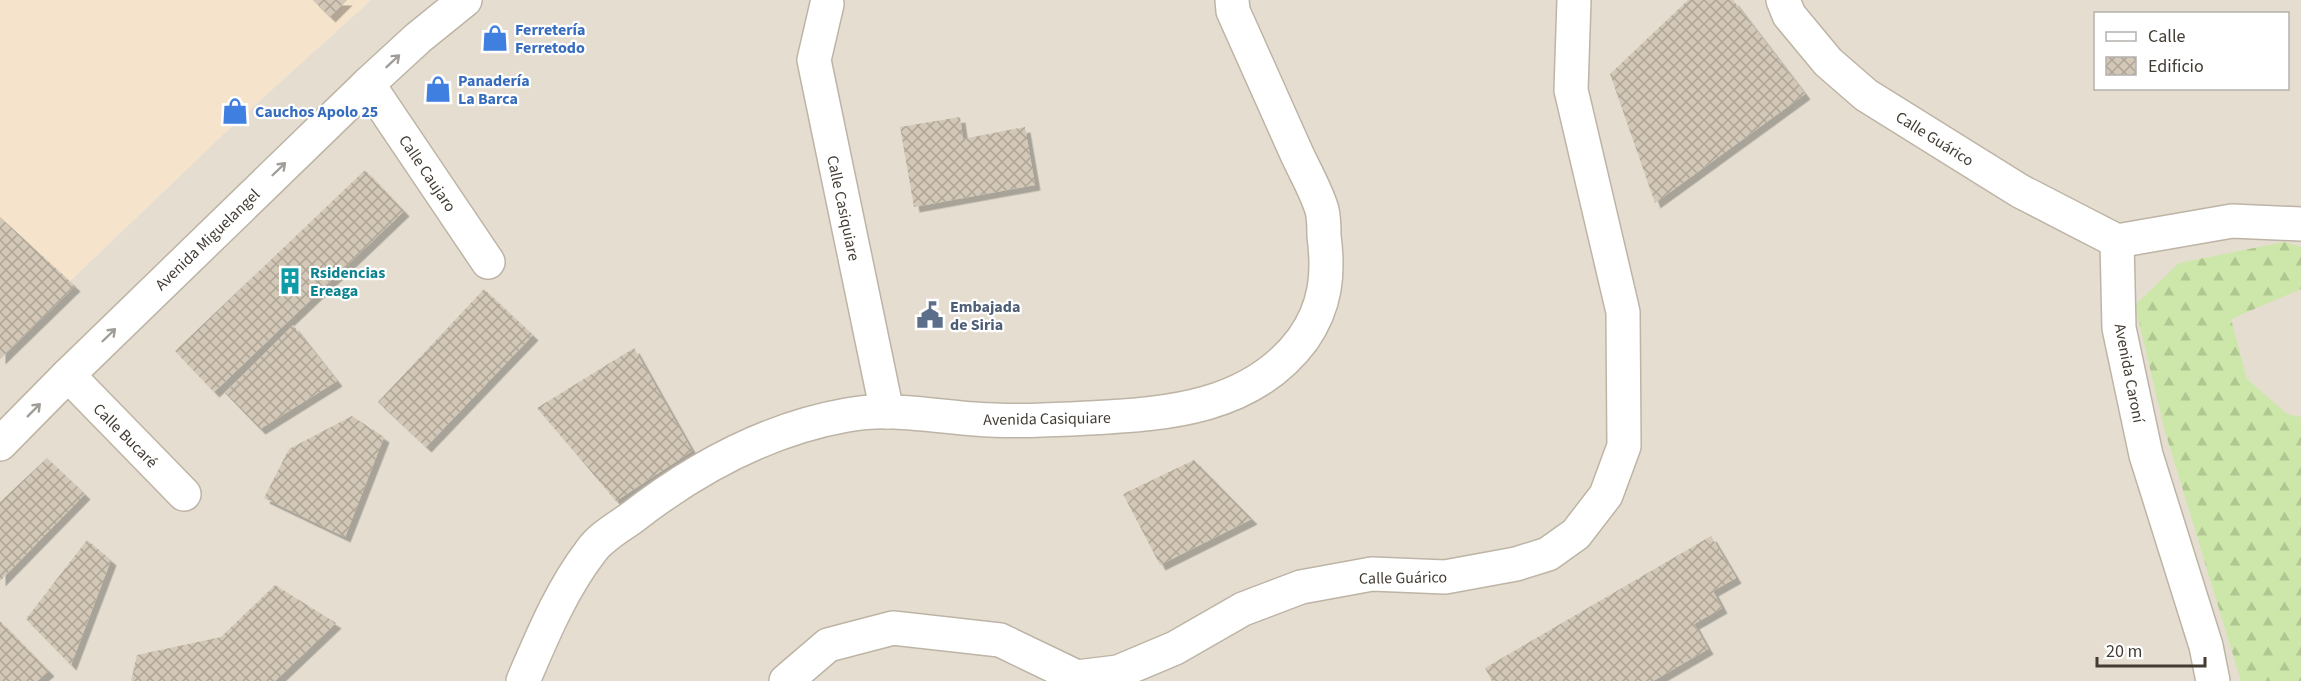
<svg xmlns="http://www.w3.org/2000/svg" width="2301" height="681" viewBox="0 0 2301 681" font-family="'Source Sans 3',sans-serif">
<defs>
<pattern id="forest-firs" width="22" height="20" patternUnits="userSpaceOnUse" patternTransform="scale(1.5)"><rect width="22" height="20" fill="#cce7a9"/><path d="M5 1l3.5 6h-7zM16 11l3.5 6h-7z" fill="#b0c792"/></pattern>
<pattern id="building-cross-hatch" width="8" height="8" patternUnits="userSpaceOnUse" patternTransform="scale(1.5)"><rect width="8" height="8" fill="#d3c8b7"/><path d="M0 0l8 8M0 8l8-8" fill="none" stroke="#ada495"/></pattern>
<filter id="shadow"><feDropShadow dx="5.5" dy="5.5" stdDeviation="0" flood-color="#0004"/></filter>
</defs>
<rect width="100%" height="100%" fill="#f1ede2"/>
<path fill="#e5ded0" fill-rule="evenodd" d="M371 0H2301V681H0V348L235 123ZM2096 14H2288V88H2096Z"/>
<polygon fill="#f5e3cc" points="0,0 371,0 235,123 0,348"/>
<polygon fill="url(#forest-firs)" points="2284,242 2301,247 2301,289 2231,319 2247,379 2287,414 2301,417 2301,681 2241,681 2164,428 2135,305 2179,263"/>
<g fill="url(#building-cross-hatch)" filter="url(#shadow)">
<polygon points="313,0 347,0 330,17"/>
<polygon points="1688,0 1733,0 1805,94 1655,203 1610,74"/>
<polygon points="960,117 963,139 1025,127 1035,185 914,207 900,127"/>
<polygon points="365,170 404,211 214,392 175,351"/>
<polygon points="0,217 75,286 0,359"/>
<polygon points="484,289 533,335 426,447 378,402"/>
<polygon points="293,325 337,381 260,429 225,393"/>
<polygon points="634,348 692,451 616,501 537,408"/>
<polygon points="352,416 384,437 345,537 264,498 289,449"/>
<polygon points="47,458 85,494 0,581 0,502"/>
<polygon points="1194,460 1252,519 1160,565 1123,494"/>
<polygon points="1711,536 1736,578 1713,591 1722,608 1694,624 1708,649 1653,681 1492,681 1485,668"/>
<polygon points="87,540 111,560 71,665 26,619"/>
<polygon points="275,585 336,623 275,681 131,681 137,655 221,637"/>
<polygon points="0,621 49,671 37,681 0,681"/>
</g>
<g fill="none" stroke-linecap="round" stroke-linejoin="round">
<defs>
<g id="minor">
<polyline points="1783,0 1789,15 1828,62 1866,95 2020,191 2117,241"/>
<polyline points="827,4 814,60 887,412"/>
<polyline points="368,84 488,262"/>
<polyline points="2117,241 2119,328 2146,455 2206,646 2213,681"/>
<polyline points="2117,241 2232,221 2301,224"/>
<polyline points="68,375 184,494"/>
<polyline points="0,444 68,375 368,84 418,38 465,0"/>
<path d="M523 681C542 637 561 590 591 551 600 538 617 528 630 519 694 469 767 429 847 415 890 407 932 416 975 419 1013 422 1051 420 1090 418 1168 414 1252 408 1303 339 1326 306 1329 274 1324 236 1324 227 1324 218 1322 210 1316 190 1304 170 1296 152 1275 105 1254 58 1233 11L1232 0"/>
<polyline points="786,681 828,645 893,628 1000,640 1077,677 1118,672 1175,648 1243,609 1301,587 1372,574 1445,577 1516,564 1548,554 1576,534 1606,495 1624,446 1623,312 1571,90 1574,0"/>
</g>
</defs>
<use href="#minor" stroke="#bdb4a5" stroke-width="36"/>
<use href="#minor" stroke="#fff" stroke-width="33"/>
</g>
<defs><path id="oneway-shaft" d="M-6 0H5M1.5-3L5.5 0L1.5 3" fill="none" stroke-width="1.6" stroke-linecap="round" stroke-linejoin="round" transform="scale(1.5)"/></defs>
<g stroke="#a19e99">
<use href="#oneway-shaft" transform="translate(393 61) rotate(-43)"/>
<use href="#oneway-shaft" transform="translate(279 169) rotate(-44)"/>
<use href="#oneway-shaft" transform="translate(109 335) rotate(-44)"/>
<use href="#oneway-shaft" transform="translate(34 410) rotate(-45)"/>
</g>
<defs>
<symbol id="shop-bare" viewBox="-9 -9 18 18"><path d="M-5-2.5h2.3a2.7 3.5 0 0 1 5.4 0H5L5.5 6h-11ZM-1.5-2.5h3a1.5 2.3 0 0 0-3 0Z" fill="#3f7fe0" stroke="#fff" stroke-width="2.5" paint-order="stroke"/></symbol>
<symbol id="building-bare" viewBox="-9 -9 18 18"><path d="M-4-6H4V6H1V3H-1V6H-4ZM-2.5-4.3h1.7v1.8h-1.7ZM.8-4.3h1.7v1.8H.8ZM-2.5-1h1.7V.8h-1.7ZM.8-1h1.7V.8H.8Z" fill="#0f9aa8" stroke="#fff" stroke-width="2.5" paint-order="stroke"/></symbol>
<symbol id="civic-bare" viewBox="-9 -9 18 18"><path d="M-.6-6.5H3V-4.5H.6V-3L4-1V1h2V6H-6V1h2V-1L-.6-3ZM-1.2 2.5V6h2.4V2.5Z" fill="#5c6f8a" stroke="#fff" stroke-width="2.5" paint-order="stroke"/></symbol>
</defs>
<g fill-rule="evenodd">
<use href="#shop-bare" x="476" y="19" width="38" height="38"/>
<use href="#shop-bare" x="419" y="70" width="38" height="38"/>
<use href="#shop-bare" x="216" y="92" width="38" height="38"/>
<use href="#building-bare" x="271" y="262" width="38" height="38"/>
<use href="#civic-bare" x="911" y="296" width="38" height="38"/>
</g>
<g text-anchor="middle" stroke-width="4.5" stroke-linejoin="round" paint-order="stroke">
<g font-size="16" font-weight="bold" fill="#366cbe" stroke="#fff" text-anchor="start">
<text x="515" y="35">Ferretería<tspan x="515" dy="18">Ferretodo</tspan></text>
<text x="458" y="86">Panadería<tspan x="458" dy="18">La Barca</tspan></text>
<text x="255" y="117">Cauchos Apolo 25</text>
</g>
<g font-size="16" fill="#433c33" stroke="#fff">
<text transform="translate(1935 138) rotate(32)" y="6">Calle Guárico</text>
<text transform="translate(428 173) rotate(56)" y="6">Calle Caujaro</text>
<text transform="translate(844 208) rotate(78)" y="6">Calle Casiquiare</text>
<text transform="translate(207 239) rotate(-44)" y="6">Avenida Miguelangel</text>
<text transform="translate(2130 373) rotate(79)" y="6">Avenida Caroní</text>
<text transform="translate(1047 418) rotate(-1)" y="6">Avenida Casiquiare</text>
<text transform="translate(126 435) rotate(45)" y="6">Calle Bucaré</text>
<text transform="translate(1403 577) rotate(-1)" y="6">Calle Guárico</text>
</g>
<g font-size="16" font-weight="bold" fill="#0d838f" stroke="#fff" text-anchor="start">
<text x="310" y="278">Rsidencias<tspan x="310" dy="18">Ereaga</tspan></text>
</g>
<g font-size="16" font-weight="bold" fill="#4e5e75" stroke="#fff" text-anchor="start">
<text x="950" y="312">Embajada<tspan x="950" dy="18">de Siria</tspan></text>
</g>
</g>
<rect x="2094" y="12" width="195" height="78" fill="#ffffff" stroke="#b4b1ad" stroke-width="1.5"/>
<rect x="2106" y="32" width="30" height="9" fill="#ffffff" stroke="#b4b1ad" stroke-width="1.5"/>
<text x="2148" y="42" font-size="18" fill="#433c33">Calle</text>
<rect x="2106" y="57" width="30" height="18" fill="url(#building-cross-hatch)" stroke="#b4b1ad" stroke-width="1.5"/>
<text x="2148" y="72" font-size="18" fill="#433c33">Edificio</text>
<path d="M2097 657v9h108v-9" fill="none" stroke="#433c33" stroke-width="3"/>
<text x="2106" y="657" font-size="18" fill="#433c33" stroke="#ffffff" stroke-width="4.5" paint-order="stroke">20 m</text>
</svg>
